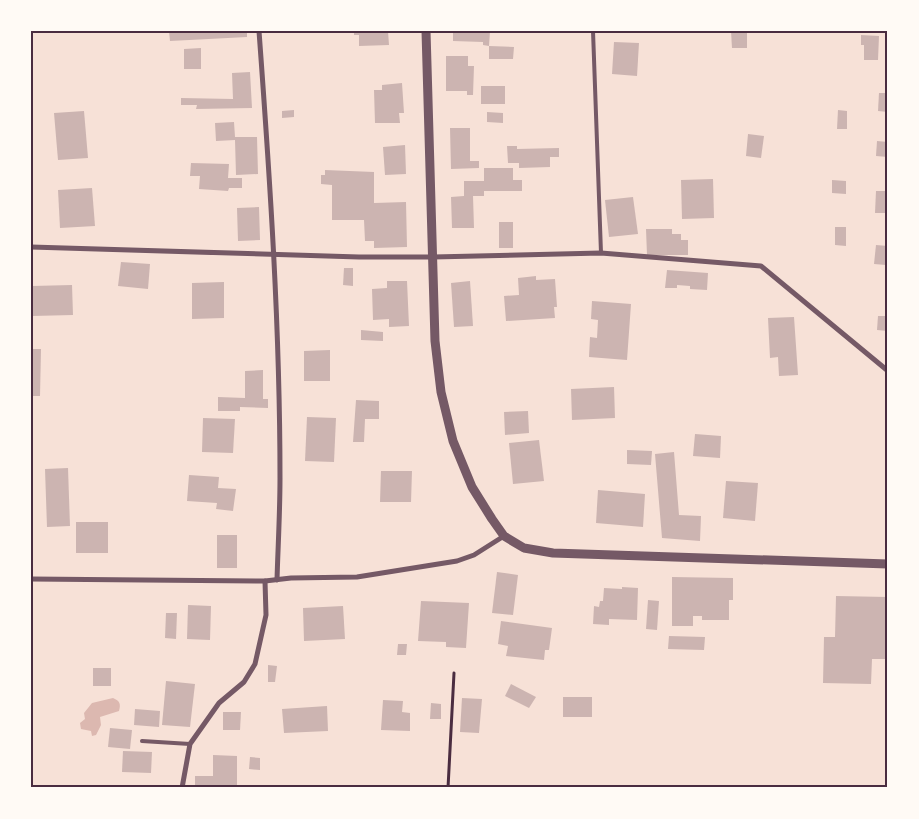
<svg xmlns="http://www.w3.org/2000/svg" width="919" height="819" viewBox="0 0 919 819" font-family="Arial,sans-serif">
<rect width="100%" height="100%" fill="#f7e1d7"/>
<path fill="#dcb8b0" d="M113 698C120 701 121 704 119 711L100 717 101 725 96 735 92 736 91 731 81 729 80 723 85 719 84 713 92 703Z"/>
<g fill="#ccb4b1">
<polygon points="169,31 247,31 247,37 170,41"/>
<polygon points="354,31 388,31 389,45 359,46 359,35 354,35"/>
<polygon points="453,31 490,31 489,46 483,45 483,42 453,41"/>
<polygon points="731,31 747,31 747,48 732,48"/>
<polygon points="861,35 879,36 878,60 864,60 864,45 861,45"/>
<polygon points="614,42 639,43 637,76 612,74"/>
<polygon points="489,46 514,47 513,59 489,59"/>
<polygon points="201,48 201,69 184,69 184,49"/>
<polygon points="446,56 468,56 468,66 474,66 473,95 467,95 467,91 446,91"/>
<polygon points="250,72 252,108 196,109 197,105 181,105 181,98 233,99 232,73"/>
<polygon points="402,83 404,113 399,113 400,123 375,123 374,90 382,90 382,85"/>
<rect x="481" y="86" width="24" height="18"/>
<polygon points="879,93 888,93 888,112 878,111"/>
<polygon points="294,110 294,117 282,118 282,111"/>
<polygon points="838,110 847,111 847,129 837,129"/>
<polygon points="84,111 88,158 58,160 54,113"/>
<polygon points="487,112 503,113 503,123 487,122"/>
<polygon points="234,122 235,137 257,137 258,174 236,175 235,140 216,141 215,123"/>
<polygon points="450,128 470,128 470,161 479,161 479,168 451,169"/>
<polygon points="748,134 764,136 761,158 746,156"/>
<polygon points="877,141 888,142 888,157 876,156"/>
<polygon points="405,145 406,174 385,175 383,147"/>
<polygon points="507,146 517,146 517,149 559,148 559,157 550,157 550,167 519,168 519,163 508,163"/>
<polygon points="191,163 229,164 228,178 242,178 242,188 229,188 228,191 199,189 200,176 190,176"/>
<polygon points="484,168 513,168 513,180 522,180 522,191 484,191 484,196 473,196 474,228 452,228 451,197 464,196 464,181 484,181"/>
<polygon points="325,170 374,172 374,203 406,202 407,247 374,248 374,241 365,241 364,220 332,220 332,185 321,184 321,175 325,175"/>
<polygon points="713,179 714,218 682,219 681,180"/>
<polygon points="832,180 846,181 846,194 832,193"/>
<polygon points="92,188 95,226 60,228 58,190"/>
<polygon points="876,191 888,191 888,213 875,213"/>
<polygon points="633,197 638,234 609,237 605,200"/>
<polygon points="259,207 260,240 238,241 237,208"/>
<rect x="499" y="222" width="14" height="26"/>
<polygon points="835,227 846,227 846,246 835,245"/>
<polygon points="646,229 672,229 672,234 681,234 681,240 688,240 688,255 647,255"/>
<polygon points="876,245 888,246 886,265 874,264"/>
<polygon points="121,262 150,264 148,289 118,286"/>
<polygon points="344,268 353,268 353,286 343,285"/>
<polygon points="667,270 708,273 707,290 690,289 690,286 677,285 677,288 665,288"/>
<polygon points="536,276 536,280 555,279 557,307 554,307 555,318 506,321 504,296 519,295 518,278"/>
<polygon points="387,281 407,281 409,326 389,327 389,319 373,320 372,289 387,288"/>
<polygon points="470,281 473,326 454,327 451,283"/>
<polygon points="224,282 224,318 192,319 192,283"/>
<polygon points="72,285 73,315 32,316 32,286"/>
<polygon points="592,301 631,304 627,360 589,357 590,337 597,338 598,320 591,319"/>
<polygon points="878,316 888,316 888,331 877,330"/>
<polygon points="794,317 798,375 779,376 778,357 770,358 768,318"/>
<polygon points="361,330 383,332 383,341 361,340"/>
<polygon points="31,349 41,349 40,396 31,396"/>
<polygon points="330,350 330,381 304,381 304,351"/>
<polygon points="263,370 263,399 268,399 268,408 240,407 240,411 218,411 218,397 245,398 245,371"/>
<polygon points="614,387 615,418 572,420 571,389"/>
<polygon points="356,400 379,401 379,419 365,419 364,442 353,442"/>
<polygon points="528,411 529,433 505,435 504,412"/>
<polygon points="307,417 336,418 334,462 305,461"/>
<polygon points="203,418 235,419 233,453 202,452"/>
<polygon points="695,434 721,436 720,458 693,456"/>
<polygon points="539,440 544,481 513,484 509,443"/>
<polygon points="627,450 652,451 651,465 627,464"/>
<polygon points="674,452 679,515 701,516 700,541 662,538 655,454"/>
<polygon points="68,468 70,526 47,527 45,469"/>
<polygon points="381,471 412,471 411,502 380,502"/>
<polygon points="189,475 219,477 218,488 236,489 233,511 216,509 217,503 187,501"/>
<polygon points="726,481 758,483 755,521 723,518"/>
<polygon points="598,490 645,494 643,527 596,523"/>
<rect x="76" y="522" width="32" height="31"/>
<rect x="217" y="535" width="20" height="33"/>
<polygon points="497,572 518,575 513,615 492,613"/>
<polygon points="672,577 733,578 733,600 729,600 729,620 702,620 702,616 693,616 693,626 672,626"/>
<polygon points="622,587 638,588 637,620 609,619 609,625 593,624 594,606 599,607 600,601 603,601 604,588 622,589"/>
<polygon points="836,596 888,597 888,659 872,659 871,684 823,683 824,637 835,637"/>
<polygon points="648,600 659,601 657,630 646,629"/>
<polygon points="421,601 469,603 466,648 446,647 446,642 418,641"/>
<polygon points="188,605 211,606 210,640 187,639"/>
<polygon points="343,606 345,639 304,641 303,608"/>
<polygon points="166,613 177,613 176,639 165,638"/>
<polygon points="501,621 552,628 549,650 545,650 544,660 506,656 508,646 498,644"/>
<polygon points="669,636 705,637 704,650 668,649"/>
<polygon points="398,644 407,644 406,655 397,655"/>
<polygon points="268,665 277,666 275,682 268,682"/>
<rect x="93" y="668" width="18" height="18"/>
<polygon points="166,681 195,684 190,727 162,725"/>
<polygon points="511,684 536,697 529,708 505,696"/>
<rect x="563" y="697" width="29" height="20"/>
<polygon points="462,698 482,699 479,733 460,732"/>
<polygon points="383,700 403,701 402,712 410,713 410,731 381,730"/>
<polygon points="431,703 441,704 441,719 430,719"/>
<polygon points="327,706 328,731 284,733 282,709"/>
<polygon points="135,709 160,711 159,727 134,725"/>
<polygon points="223,712 241,712 240,730 223,730"/>
<polygon points="110,728 132,730 130,749 108,747"/>
<polygon points="123,751 152,752 151,773 122,772"/>
<polygon points="213,755 237,756 237,788 195,788 195,776 213,776"/>
<polygon points="250,757 260,758 260,770 249,769"/>
<polygon points="300,785 300,788 274,788 274,786"/>
</g>
<g fill="none" stroke-linecap="round" stroke-linejoin="round">
<polyline stroke="#4a2c40" stroke-width="3" points="448,788 454,673"/>
<g stroke="#755966" stroke-width="4">
<polyline points="593,31 601,253"/>
<polyline points="142,741 190,744"/>
</g>
<g stroke="#755966" stroke-width="5">
<path d="M259 31C270 180 280 328 280 478 280 512 278 546 277 580"/>
<polyline points="31,247 359,257 433,257 601,253 761,266 888,371"/>
<polyline points="31,579 265,581 291,578 357,577 457,561 474,555 504,536"/>
<polyline points="182,788 190,744 219,703 244,682 255,664 266,615 265,581"/>
</g>
<polyline stroke="#755966" stroke-width="9" points="426,31 435,341 441,392 453,441 472,487 492,519 504,536 524,548 553,553 888,564"/>
</g>
<rect width="919" height="819" fill="none" stroke="#fffaf5" stroke-width="65"/>
<rect x="32" y="32" width="854" height="754" fill="none" stroke="#4a2c40" stroke-width="2"/>
</svg>
